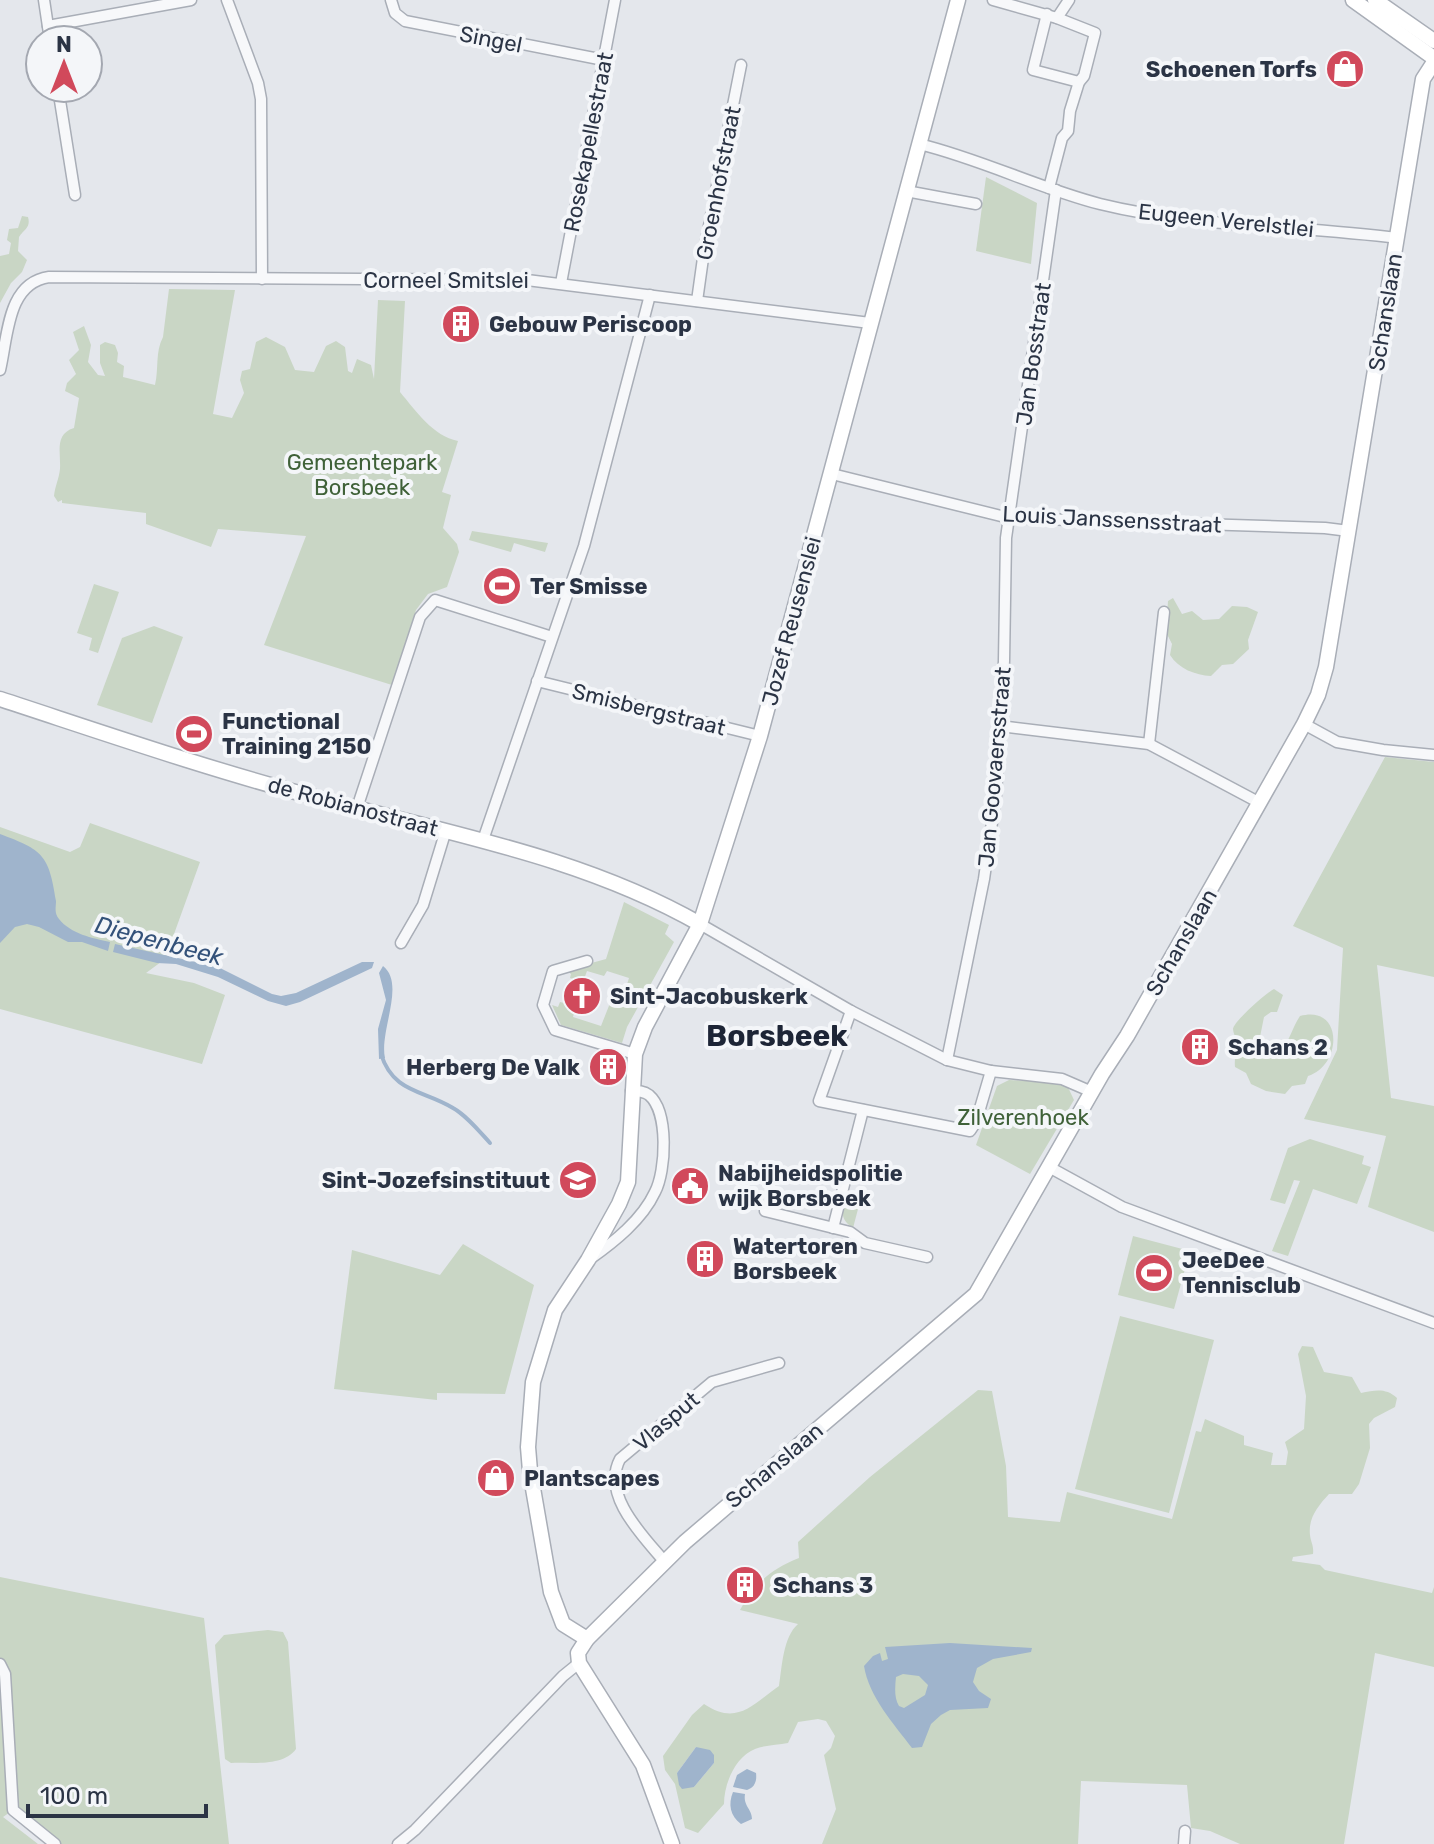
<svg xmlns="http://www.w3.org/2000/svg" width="1434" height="1844" viewBox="0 0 1434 1844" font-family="Rubik,sans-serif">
<rect width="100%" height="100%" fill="#e4e7ec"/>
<g fill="#c9d6c5" fill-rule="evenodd">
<polygon points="986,177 1037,203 1031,264 976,251"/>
<path d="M22 216 28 217C31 228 24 229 19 237L18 251 27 260 22 272 11 283 0 303V256L9 254 11 243 7 240 9 229 18 228Z"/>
<path d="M169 289 235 290 213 414 232 418 244 393 240 380 242 371 250 369 256 342 266 337 285 347 295 370 314 372 326 346 336 341 345 347 348 371 352 373 357 359 371 365 374 379 378 300 405 301 400 392C416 411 433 436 458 441L442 492 451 495 443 528 457 544 459 552 447 587 428 594 416 610 392 685 264 645 306 536 218 529 211 547 146 524V513L62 503V500L58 502 54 496C55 486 59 479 60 469 61 453 54 434 74 428L79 398 65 391 67 383 76 374 69 360 79 350 73 332 84 326 91 345 88 362 98 375 105 376 100 363V345L105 342 115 345 118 353 117 362 124 366 123 377 155 385C159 368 155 352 163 337Z"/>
<polygon points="472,531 548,543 545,552 514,543 511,552 469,540"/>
<polygon points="94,584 119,592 98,653 89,650 92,638 77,633"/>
<path d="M1173 598 1182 614 1192 611 1203 620 1219 619 1232 606 1247 607 1258 612 1248 640 1249 649 1233 664 1222 665 1211 676C1195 675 1179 669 1170 655L1172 644 1166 632 1168 601Z"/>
<polygon points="154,626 183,637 152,723 97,705 122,638"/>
<polygon points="1385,757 1434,762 1434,977 1377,965 1391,1098 1434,1106 1434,1232 1368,1207 1386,1136 1304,1119 1337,1050 1343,948 1293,926"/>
<polygon points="90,823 200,862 165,959 146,973 194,983 225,995 202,1064 0,1009 0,827 70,852 80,847"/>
<polygon points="624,902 669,925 665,934 674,942 627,1027 622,1043 561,1025 552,1005 558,1007 560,1002 576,1006 573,1017 601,1026 616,988 625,991 629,978 607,971 604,976 587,971 583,982 570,978 571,974 566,970 606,959"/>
<path d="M1274 989 1283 995 1277 1012H1271L1264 1017 1259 1042 1267 1049 1281 1051C1290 1040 1292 1028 1300 1016 1343 1004 1343 1065 1308 1076L1305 1084 1292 1086 1285 1094 1266 1091 1251 1084 1246 1073 1235 1067C1234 1058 1237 1050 1236 1041 1236 1037 1233 1033 1233 1029 1234 1021 1266 993 1274 989Z"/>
<polygon points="1009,1080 1066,1083 1074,1100 1030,1174 976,1145 997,1086"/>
<polygon points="1310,1139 1364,1156 1362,1164 1371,1167 1357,1204 1313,1189 1288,1256 1272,1251 1300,1181 1294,1180 1285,1204 1270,1200 1288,1148"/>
<path d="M846 1189 862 1194 853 1228C837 1218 843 1205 846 1189Z"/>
<polygon points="1133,1236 1190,1251 1174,1309 1118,1295"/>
<polygon points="463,1244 534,1285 505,1394 437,1393 437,1400 334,1389 352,1250 440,1275"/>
<polygon points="1120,1316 1214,1340 1169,1513 1075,1489"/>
<path d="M1302 1346 1313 1347 1324 1372 1352 1377 1361 1393C1376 1390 1386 1388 1397 1398L1395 1407 1374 1418 1369 1424 1370 1448 1359 1484 1352 1494H1329C1318 1506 1308 1518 1310 1535 1311 1543 1314 1546 1313 1554L1293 1557 1292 1561 1320 1565 1325 1570 1432 1593 1434 1587V1667L1375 1653 1344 1844H1240L1210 1831 1191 1828 1187 1785 1081 1781 1078 1844H822L836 1809 824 1755 831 1748 835 1736 826 1721 818 1719 798 1722 788 1743C778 1745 765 1745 755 1749 735 1757 724 1784 724 1804L698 1833 685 1828 675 1784 665 1770 663 1756 692 1715 704 1704C737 1726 752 1705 779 1686 782 1667 783 1637 798 1624L740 1610C755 1583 771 1569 799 1558L798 1542 870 1477 978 1390 992 1391 1006 1466 1008 1517 1060 1522 1067 1492 1172 1519 1196 1431 1201 1432 1205 1419 1244 1436V1445L1273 1453 1271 1465H1286L1288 1452 1285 1442 1304 1429 1306 1396 1298 1354ZM696 1747 714 1763 694 1787 677 1773Z"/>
<polygon points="0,1577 204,1618 229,1844 55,1844 13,1810 3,1817 38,1844 0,1844"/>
<path d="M268 1630 283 1632 288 1642 296 1749C283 1767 252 1762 231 1763L225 1759 215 1645 224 1635Z"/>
</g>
<g fill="#9fb4cc" fill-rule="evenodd">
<path d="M0 834C43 850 49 855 56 901 56 907 54 913 59 919 71 934 92 938 110 942L108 951 82 942H68L39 927 27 924 15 927 0 943Z"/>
<polygon points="115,944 218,967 272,994 281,996 296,993 362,962 374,962 372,968 300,1002 286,1006 268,1001 218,977 176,964 157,963 113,952"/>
<path d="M383 966C406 984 379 1031 385 1058L379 1059 378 1029 386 1000 379 973Z"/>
<path d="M950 1643 1032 1648 1031 1652 993 1659 977 1668 973 1682 979 1691 991 1699 988 1708 950 1710 941 1715 931 1724 922 1747 912 1748C894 1724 869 1697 864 1666L873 1656 880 1653 882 1661 888 1659 885 1647ZM903 1674 919 1676 928 1685 925 1695 904 1708 899 1706C894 1698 895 1687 896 1677Z"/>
<polygon points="696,1747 710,1750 714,1755 714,1763 694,1787 682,1789 679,1785 677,1773"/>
<path d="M747 1769 756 1773C757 1781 755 1787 747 1790L733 1787 737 1775Z"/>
<path d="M733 1792 745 1794C743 1806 752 1809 752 1819L741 1824C730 1816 728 1804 733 1792Z"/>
</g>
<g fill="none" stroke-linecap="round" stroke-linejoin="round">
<path stroke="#9fb4cc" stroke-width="4" d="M381 1054C393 1093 424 1090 453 1108 467 1116 479 1131 490 1143"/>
<defs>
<g id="street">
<polyline points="44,0 50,40"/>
<polyline points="227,0 258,83 261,99 262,279"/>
<polyline points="391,0 395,13 405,21 604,60"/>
<polyline points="993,0 1057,18 1069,0"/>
<polyline points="1047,14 1033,70 1079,82"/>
<polyline points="48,26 191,0"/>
<polyline points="58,88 75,195"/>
<path d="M919 144C981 159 1038 188 1100 204 1197 228 1299 225 1398 238"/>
<polyline points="1049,188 1062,138 1068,131 1070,111 1079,82 1084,76 1095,33 1057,18"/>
<polyline points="906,191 976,204"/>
<polyline points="561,283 615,0"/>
<polyline points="697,301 704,251 741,65"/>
<path d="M0 370C8 336 7 283 49 277L527 280 870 323"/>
<polyline points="832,474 1009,518 1325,528 1349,531"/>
<polyline points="537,681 760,736"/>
<polyline points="1304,724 1337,742 1383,750 1434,755"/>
<polyline points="1000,726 1149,744 1260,803"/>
<polyline points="1149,744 1164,612"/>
<polyline points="357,808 420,617 435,600 552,637"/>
<polyline points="483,840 584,546 650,295"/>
<polyline points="700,924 851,1011 947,1060 991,1071 1062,1079 1092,1092"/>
<polyline points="401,943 423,905 446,830"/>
<polyline points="587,961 553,971 543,1005 555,1030 635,1054"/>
<polyline points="851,1011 819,1101 970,1131 976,1122 991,1071"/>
<polyline points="947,1060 984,879 996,794 1004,661 1006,538 1056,190"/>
<polyline points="1049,1167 1122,1207 1434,1323"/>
<polyline points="765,1211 850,1232 865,1243 927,1257"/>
<polyline points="833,1228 863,1110"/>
<path d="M590 1259C614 1242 642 1220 655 1192 666 1171 669 1112 649 1095 644 1091 638 1091 631 1091"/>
<path d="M664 1561C643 1536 601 1495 620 1459L712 1382 779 1363"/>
<polyline points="0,1664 5,1674 13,1810 55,1844"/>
<polyline points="398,1844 415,1830 563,1676 579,1663"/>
<polyline points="1184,1844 1185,1831"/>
</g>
<g id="secondary">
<polyline points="1353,0 1434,58"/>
<polyline points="1375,0 1434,41"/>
<path d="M0 699C104 733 208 769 314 797 445 833 581 856 700 924"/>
<polyline points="587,1639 563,1624 551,1592 530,1471 528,1447 533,1382 555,1310 588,1260 619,1204 628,1182 635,1054 645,1027 700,924 760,736 958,0"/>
<polyline points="672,1844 643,1765 579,1663 578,1653 587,1639 685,1542 976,1294 1102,1074 1127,1036 1304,724 1318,695 1326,667 1423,79 1434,62"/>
</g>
</defs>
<use href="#street" stroke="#a9aeb7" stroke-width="13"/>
<use href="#secondary" stroke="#a9aeb7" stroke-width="17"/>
<use href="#street" stroke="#f7f8fa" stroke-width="10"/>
<use href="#secondary" stroke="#fff" stroke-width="14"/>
</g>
<defs>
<symbol id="shop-disc" viewBox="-11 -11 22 22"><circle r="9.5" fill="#d1495b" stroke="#f4f6f9"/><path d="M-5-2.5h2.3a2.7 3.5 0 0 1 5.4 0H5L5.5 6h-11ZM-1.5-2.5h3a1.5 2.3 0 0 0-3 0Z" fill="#fff"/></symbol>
<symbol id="building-disc" viewBox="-11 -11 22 22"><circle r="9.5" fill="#d1495b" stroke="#f4f6f9"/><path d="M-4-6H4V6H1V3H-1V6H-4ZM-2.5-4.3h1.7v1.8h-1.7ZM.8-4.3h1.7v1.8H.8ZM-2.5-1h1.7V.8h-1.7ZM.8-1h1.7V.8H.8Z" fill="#fff"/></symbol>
<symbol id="stadium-disc" viewBox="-11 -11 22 22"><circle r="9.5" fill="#d1495b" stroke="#f4f6f9"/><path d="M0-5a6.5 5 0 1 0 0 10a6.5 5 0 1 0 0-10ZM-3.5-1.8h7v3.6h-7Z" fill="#fff"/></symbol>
<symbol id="church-disc" viewBox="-11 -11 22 22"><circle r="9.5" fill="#d1495b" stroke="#f4f6f9"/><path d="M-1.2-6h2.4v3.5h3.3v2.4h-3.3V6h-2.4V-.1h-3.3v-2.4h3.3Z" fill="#fff"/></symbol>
<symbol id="school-disc" viewBox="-11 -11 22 22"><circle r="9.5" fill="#d1495b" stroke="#f4f6f9"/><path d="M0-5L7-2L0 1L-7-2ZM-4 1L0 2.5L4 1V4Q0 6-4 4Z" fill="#fff"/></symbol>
<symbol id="civic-disc" viewBox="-11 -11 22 22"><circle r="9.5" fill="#d1495b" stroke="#f4f6f9"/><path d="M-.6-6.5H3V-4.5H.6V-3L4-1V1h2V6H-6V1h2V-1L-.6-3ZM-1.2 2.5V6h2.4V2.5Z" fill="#fff"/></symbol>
</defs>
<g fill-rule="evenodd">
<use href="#shop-disc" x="1323" y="47" width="44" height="44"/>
<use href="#building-disc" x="439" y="302" width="44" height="44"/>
<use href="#stadium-disc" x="480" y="564" width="44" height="44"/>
<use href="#stadium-disc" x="172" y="712" width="44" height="44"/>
<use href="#church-disc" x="560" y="974" width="44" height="44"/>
<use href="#building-disc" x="1178" y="1025" width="44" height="44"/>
<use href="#building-disc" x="586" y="1045" width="44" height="44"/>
<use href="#school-disc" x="556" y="1158" width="44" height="44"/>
<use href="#civic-disc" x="668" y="1164" width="44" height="44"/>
<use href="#building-disc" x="683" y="1237" width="44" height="44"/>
<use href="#stadium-disc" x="1132" y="1251" width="44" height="44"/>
<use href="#shop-disc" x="474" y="1456" width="44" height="44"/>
<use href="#building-disc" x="723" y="1563" width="44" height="44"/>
</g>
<g text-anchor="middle" stroke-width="8" stroke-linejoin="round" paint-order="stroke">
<g font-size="22" fill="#2b3445" stroke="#f4f6f9">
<text transform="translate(491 39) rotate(11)" y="8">Singel</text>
<text transform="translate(588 142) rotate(-79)" y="8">Rosekapellestraat</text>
<text transform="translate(718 183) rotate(-79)" y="8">Groenhofstraat</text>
<text transform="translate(1226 220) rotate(6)" y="8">Eugeen Verelstlei</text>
<text x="446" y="288">Corneel Smitslei</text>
<text transform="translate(1385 312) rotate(-81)" y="8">Schanslaan</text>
<text transform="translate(1033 354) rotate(-82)" y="8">Jan Bosstraat</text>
<text transform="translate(1112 519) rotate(3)" y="8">Louis Janssensstraat</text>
<text transform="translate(791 621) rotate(-75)" y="8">Jozef Reusenslei</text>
<text transform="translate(649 709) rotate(14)" y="8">Smisbergstraat</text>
<text transform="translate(994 767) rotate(-85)" y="8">Jan Goovaersstraat</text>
<text transform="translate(353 806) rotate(15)" y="8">de Robianostraat</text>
<text transform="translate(1181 942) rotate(-60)" y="8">Schanslaan</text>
<text transform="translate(666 1421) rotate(-40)" y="8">Vlasput</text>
<text transform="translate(774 1465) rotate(-40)" y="8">Schanslaan</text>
</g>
<g font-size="22" font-weight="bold" fill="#2b3445" stroke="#f4f6f9" text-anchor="start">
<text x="1317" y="77" text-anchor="end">Schoenen Torfs</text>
<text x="489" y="332">Gebouw Periscoop</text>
<text x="530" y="594">Ter Smisse</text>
<text x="222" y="729">Functional<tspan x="222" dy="25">Training 2150</tspan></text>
<text x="610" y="1004">Sint-Jacobuskerk</text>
<text x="1228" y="1055">Schans 2</text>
<text x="580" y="1075" text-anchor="end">Herberg De Valk</text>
<text x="718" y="1181">Nabijheidspolitie<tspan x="718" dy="25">wijk Borsbeek</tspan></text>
<text x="550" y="1188" text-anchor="end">Sint-Jozefsinstituut</text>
<text x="733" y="1254">Watertoren<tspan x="733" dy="25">Borsbeek</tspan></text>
<text x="1182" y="1268">JeeDee<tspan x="1182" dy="25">Tennisclub</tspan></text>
<text x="524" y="1486">Plantscapes</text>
<text x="773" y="1593">Schans 3</text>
</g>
<g font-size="22" fill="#3f6138" stroke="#f4f6f9">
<text x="362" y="470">Gemeentepark<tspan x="362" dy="25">Borsbeek</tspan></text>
<text x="1023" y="1125">Zilverenhoek</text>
</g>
<g font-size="24" font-style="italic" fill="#34527a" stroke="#f4f6f9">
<text transform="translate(159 941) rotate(15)" y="8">Diepenbeek</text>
</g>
<g font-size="30" font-weight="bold" fill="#1d2536" stroke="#f4f6f9">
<text x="777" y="1046">Borsbeek</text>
</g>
</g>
<g transform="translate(64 64)"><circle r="38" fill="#f4f6f9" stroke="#a4a8b1" stroke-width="2"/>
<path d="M0-6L14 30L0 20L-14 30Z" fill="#d1495b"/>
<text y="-12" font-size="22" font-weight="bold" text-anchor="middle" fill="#2b3445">N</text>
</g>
<path d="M28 1804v12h178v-12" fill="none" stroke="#2b3445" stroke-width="4"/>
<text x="40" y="1804" font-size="24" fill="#2b3445" stroke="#f4f6f9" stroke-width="6" paint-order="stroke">100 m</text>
</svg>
